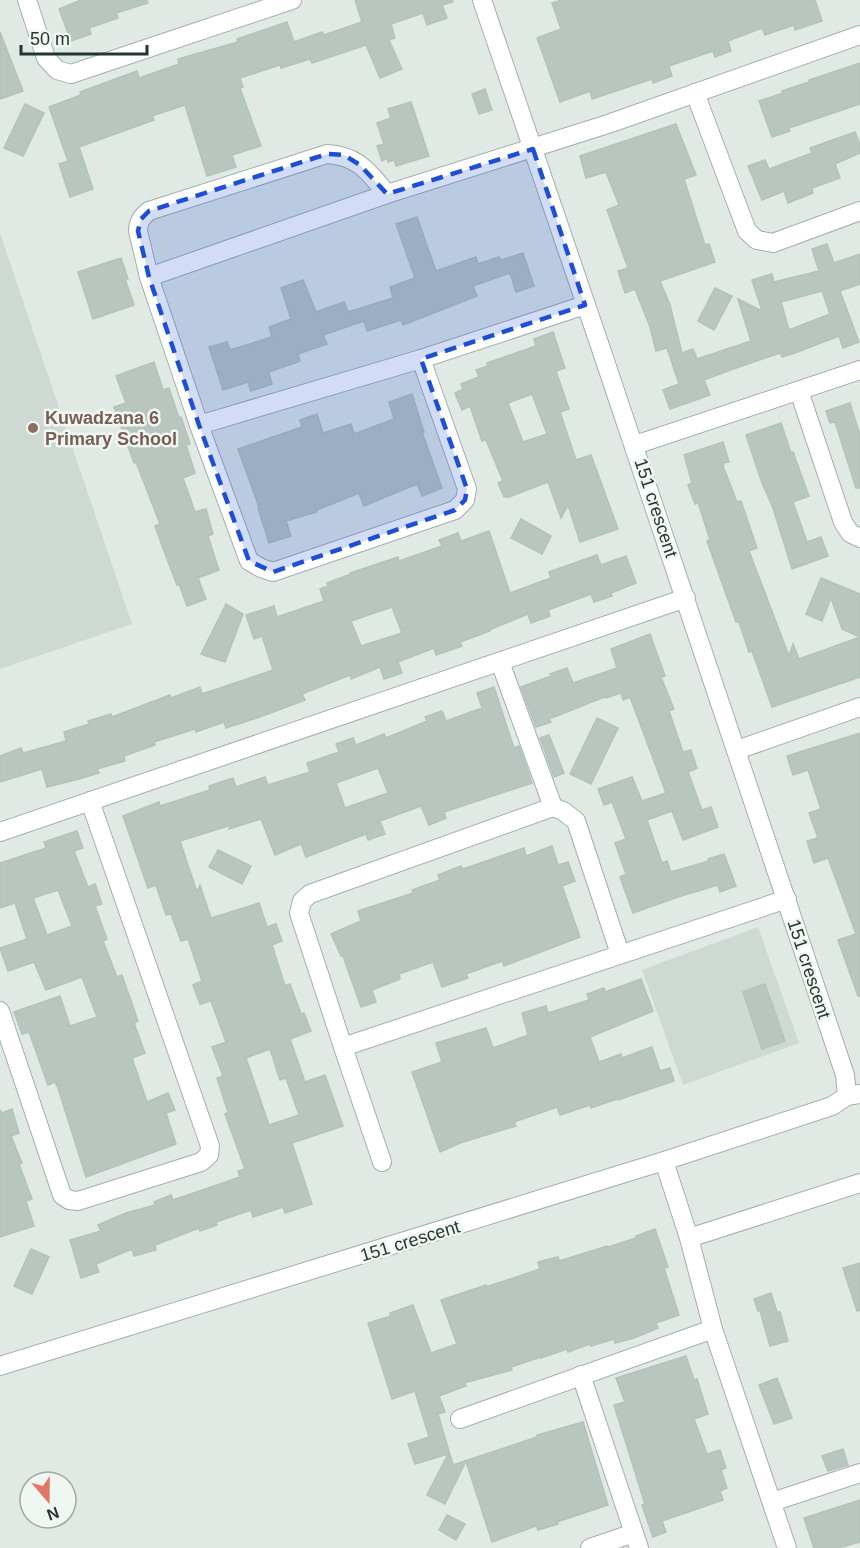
<svg xmlns="http://www.w3.org/2000/svg" width="860" height="1548" viewBox="0 0 860 1548" font-family="Helvetica,sans-serif">
<rect width="100%" height="100%" fill="#e0e9e4"/>
<g fill="#ced9d3">
<polygon points="0,233 132,624 0,669"/>
<polygon points="758,927 799,1043 683,1085 642,970"/>
</g>
<g fill="#b9c6c0" stroke="#b3c2ba" stroke-width="1.5" fill-rule="evenodd">
<polygon points="81,0 147,0 148,3 116,13 118,18 89,28 91,34 71,41 59,9"/>
<polygon points="355,0 452,0 453,2 442,5 447,18 427,25 423,13 391,24 395,38 389,40 402,69 380,78 366,45 312,63 310,59 281,68 280,65 240,78 243,87 240,88 261,146 232,155 236,167 207,176 185,105 152,116 154,120 79,147 93,189 70,197 59,164 68,161 49,107 81,95 80,92 137,71 139,78 179,64 178,59 238,42 237,39 287,22 294,42 322,32 324,35 362,22"/>
<polygon points="562,0 815,0 822,21 795,30 794,25 765,35 762,28 728,41 731,51 715,57 713,51 669,66 672,76 653,83 652,79 592,99 590,91 560,102 537,38 561,29 552,3"/>
<polygon points="0,32 23,91 0,99"/>
<polygon points="860,63 860,104 789,128 790,131 772,137 759,101 783,93 782,91 809,82 809,80"/>
<polygon points="485,89 492,110 479,114 472,94"/>
<polygon points="411,102 429,156 396,166 394,160 388,162 387,158 382,161 377,146 384,144 377,123 391,118 388,109"/>
<polygon points="25,104 44,113 23,156 4,148"/>
<path d="M676 124 696 175 684 179 705 245 709 244 715 262 660 281 670 305 682 353 693 349 697 359 751 341 738 299 762 311 752 280 772 274 774 282 819 271 812 249 827 244 834 263 860 254V284L840 291 859 342 843 348 839 336 795 353 782 357 780 353 736 368 704 380 710 395 670 409 663 390 679 384 667 348 656 351 650 327 635 289 625 293 618 271 628 268 607 210 619 205 606 172 586 178 580 156ZM822 291 830 314 789 330 781 302Z"/>
<polygon points="855,132 860,145 860,153 835,164 840,178 812,188 813,193 788,203 784,191 762,200 748,166 765,160 769,169 812,153 810,148"/>
<polygon points="417,217 436,271 476,257 478,264 499,257 501,260 523,253 534,286 516,292 510,273 473,286 477,296 403,325 401,320 367,331 364,321 323,335 327,344 298,354 300,361 269,372 272,384 251,391 248,382 223,390 209,347 227,342 230,350 272,337 269,327 291,319 281,288 303,280 316,312 344,302 348,312 393,298 390,287 415,278 396,224"/>
<polygon points="121,258 128,279 125,279 134,305 93,319 78,272"/>
<polygon points="715,288 732,296 714,330 698,321"/>
<path d="M553 332 565 368 556 371 569 409 560 412 576 460 591 455 618 529 580 542 568 505 561 518 548 482 509 497H504L498 483 503 481 486 440 482 441 470 406 462 410 455 393 463 389 461 384 479 377 476 370 488 366 487 363 536 346 534 339ZM532 394 547 434 523 442 508 403Z"/>
<polygon points="154,362 163,390 169,388 179,418 181,417 190,444 186,445 195,473 183,478 195,512 206,509 213,534 208,536 219,570 198,578 206,599 187,606 179,584 177,585 164,551 155,526 160,524 136,462 134,463 114,407 126,403 116,376"/>
<polygon points="412,394 424,432 422,432 442,488 422,496 417,484 364,506 359,493 317,510 317,512 286,521 291,536 269,543 258,508 259,507 238,449 302,427 300,420 317,414 323,433 351,424 354,434 394,419 389,402"/>
<polygon points="850,403 860,435 860,488 856,488 835,422 830,423 826,411"/>
<polygon points="781,423 791,453 793,452 809,496 793,502 807,542 821,537 828,556 792,569 773,508 762,483 746,435"/>
<polygon points="723,442 729,462 724,463 723,466 737,502 741,501 757,548 749,551 789,656 793,644 799,659 860,637 860,677 772,707 752,651 749,652 739,622 736,622 707,541 710,540 698,502 695,504 688,485 692,483 684,455"/>
<polygon points="521,519 551,536 542,554 511,538"/>
<path d="M489 531 510 593 551 578 549 572 597 555 601 565 626 556 636 583 611 593 612 596 594 602 591 594 548 610 550 616 531 623 528 614 489 630 490 631 460 642 462 646 436 655 434 648 398 662 402 673 384 679 380 667 351 679 350 675 302 694 305 700 257 718 226 728 224 722 196 732 195 729 154 742 155 745 124 756 125 761 97 769 99 773 79 779 47 787 42 769 0 782V756L21 748 23 753 66 741 64 732 89 724 88 721 111 714 112 717 170 695 171 698 200 687 202 694 273 670 262 636 254 639 246 615 274 606 277 617 324 601 320 589 328 586 327 583 351 574 350 573 398 557 399 561 442 546 439 540 458 533 461 541ZM392 607 402 633 361 646 351 621Z"/>
<polygon points="821,578 860,594 860,637 842,629 831,598 822,621 806,614"/>
<polygon points="226,604 243,614 225,662 201,654"/>
<polygon points="650,634 665,676 661,677 674,709 669,711 683,752 691,750 697,768 688,772 702,810 711,807 718,827 683,840 672,811 647,820 662,863 667,861 671,872 709,861 708,859 724,854 736,886 720,892 718,885 678,897 633,913 620,877 626,874 615,843 626,839 612,802 604,805 598,789 632,777 642,801 666,793 630,697 623,700 621,693 606,698 607,696 549,719 551,722 536,727 521,687 551,676 550,674 567,668 573,683 617,668 611,649"/>
<path d="M494 687 514 748 519 746 532 783 444 812 446 818 429 825 421 806 380 821 385 834 368 840 366 834 306 857 301 844 275 855 261 819 229 829 231 825 180 841 197 892 200 885 211 918 259 903 267 927 276 924 282 941 272 945 285 986 290 984 301 1014 304 1013 311 1031 290 1039 305 1082 325 1075 343 1126 292 1143 312 1204 285 1213 283 1207 253 1217 251 1210 216 1222 217 1225 200 1231 199 1228 155 1245 156 1250 134 1256 132 1249 96 1264 99 1272 81 1278 70 1240 101 1231 98 1225 126 1213 155 1205 154 1202 171 1195 173 1200 240 1177 238 1171 245 1169 225 1114 228 1112 217 1078 223 1076 212 1047 226 1042 211 1001 200 1004 193 985 202 981 188 939 181 941 171 914 166 915 156 885 148 888 123 816 159 802 160 806 210 790 209 786 233 778 236 787 265 777 268 785 310 772 307 763 339 752 336 744 353 738 356 745 384 734 386 738 427 721 425 717 442 711 446 721 482 708 477 693ZM378 768 388 793 345 808 336 783ZM270 1049 280 1080 286 1078 299 1115 269 1125 246 1058Z"/>
<polygon points="597,718 618,728 591,784 570,774"/>
<polygon points="860,733 860,996 858,996 838,940 856,934 828,858 814,863 807,841 818,838 809,813 821,809 808,770 793,775 787,756"/>
<polygon points="549,735 564,773 554,777 540,738"/>
<path d="M77 831 83 848 74 851 88 887 95 884 102 904 95 906 107 939 103 941 117 977 122 975 138 1021 134 1023 145 1053 132 1058 147 1102 168 1093 175 1110 166 1113 176 1144 86 1177 58 1088 55 1082 48 1085 29 1032 22 1034 14 1012 60 996 70 1026 97 1017 82 977 46 990 34 962 8 971 0 948 27 939 15 903 0 908V863L46 848 44 842ZM58 890 72 926 47 935 33 898Z"/>
<polygon points="552,846 558,865 568,862 575,881 562,886 580,937 504,966 502,961 466,974 468,978 442,987 433,962 399,974 400,979 372,990 376,1002 361,1007 343,956 341,956 331,934 361,921 358,911 413,893 412,890 440,880 438,875 461,866 463,869 524,848 526,856"/>
<polygon points="218,850 251,866 242,884 209,867"/>
<polygon points="641,979 653,1011 590,1037 599,1062 621,1054 622,1058 652,1047 660,1071 670,1068 674,1081 618,1100 617,1099 591,1108 590,1105 560,1115 557,1107 514,1122 516,1126 460,1143 440,1152 412,1072 442,1062 436,1043 486,1028 493,1048 528,1035 522,1013 546,1006 548,1013 589,1000 587,994 604,988 605,992"/>
<polygon points="765,984 785,1041 762,1049 743,992"/>
<polygon points="12,1109 19,1133 11,1136 22,1163 19,1164 32,1199 26,1201 34,1226 0,1237 0,1110 2,1113"/>
<polygon points="655,1229 668,1267 664,1268 679,1315 656,1323 658,1328 634,1338 615,1343 614,1339 591,1346 590,1344 568,1352 567,1349 541,1358 541,1357 511,1367 512,1370 464,1383 466,1386 439,1396 445,1412 438,1414 453,1465 537,1437 537,1435 583,1422 608,1505 557,1522 558,1524 538,1530 536,1526 492,1542 466,1461 445,1504 427,1495 448,1454 415,1464 408,1444 429,1437 415,1391 392,1399 368,1323 391,1316 390,1313 413,1305 431,1353 457,1344 441,1300 486,1285 486,1287 540,1269 538,1262 558,1257 559,1261 607,1246 608,1247 636,1238 636,1236"/>
<polygon points="31,1249 49,1257 32,1294 14,1286"/>
<polygon points="860,1263 860,1310 857,1311 843,1268"/>
<polygon points="771,1293 777,1312 780,1312 788,1341 770,1346 760,1311 758,1311 754,1299"/>
<polygon points="686,1356 694,1380 697,1379 708,1414 694,1419 707,1454 720,1450 726,1468 721,1470 727,1488 720,1491 723,1500 662,1521 666,1532 653,1537 642,1505 645,1504 614,1405 625,1402 616,1378"/>
<polygon points="777,1378 792,1418 774,1424 759,1385"/>
<polygon points="843,1449 848,1465 828,1471 822,1456"/>
<polygon points="860,1500 860,1542 838,1548 814,1548 804,1518"/>
<polygon points="447,1515 465,1524 456,1540 439,1530"/>
</g>
<g fill="none" stroke-linecap="round" stroke-linejoin="round">
<defs>
<g id="minor">
<polyline points="27,0 46,58 57,70 71,74 292,0"/>
<path d="M482 0C604 358 727 716 845 1075L847 1096"/>
<polyline points="695,93 747,231 757,240 773,243 860,211"/>
<path d="M387 194C368 171 358 156 327 154L149 211C142 216 138 222 138 231L149 277 199 425 421 359 585 305"/>
<polyline points="149,277 387,194 608,124 860,35"/>
<polyline points="799,391 843,522 850,533 860,538"/>
<polyline points="199,425 249,561 261,568 273,572 455,510 465,500 467,489 421,359"/>
<polyline points="635,445 860,370"/>
<polyline points="500,662 553,807"/>
<polyline points="737,750 860,707"/>
<polyline points="0,832 686,598"/>
<polyline points="620,954 576,821 563,811 553,807 310,894 302,901 299,913 343,1047 787,899"/>
<polyline points="0,1011 62,1195 69,1200 78,1201 201,1162 209,1155 210,1146 90,801"/>
<polyline points="343,1047 382,1162"/>
<polyline points="664,1161 689,1238 713,1329 787,1548"/>
<polyline points="689,1238 860,1183"/>
<polyline points="0,1366 664,1161 832,1106 847,1096 860,1094"/>
<polyline points="581,1375 639,1548"/>
<polyline points="460,1419 713,1329"/>
<polyline points="772,1502 860,1473"/>
<polyline points="590,1548 634,1533"/>
</g>
</defs>
<use href="#minor" stroke="#a4b0aa" stroke-width="20"/>
<use href="#minor" stroke="#fff" stroke-width="18"/>
</g>
<path fill="#1d4ed8" fill-opacity="0.2" stroke="#1d4ed8" stroke-width="4.5" stroke-dasharray="12 8" stroke-linejoin="round" d="M533 149 585 305 421 359 467 489 465 500 455 510 273 572 249 561 199 425 149 277 138 231 141 219 149 211 327 154 344 155 360 165 387 194Z"/>
<circle fill="#8d6e63" stroke="#f0f6f2" stroke-width="2" cx="33" cy="428" r="6"/>
<g text-anchor="middle" stroke-width="5" stroke-linejoin="round" paint-order="stroke">
<g font-size="18" font-weight="bold" fill="#785e54" stroke="#f0f6f2" text-anchor="start">
<text x="45" y="424">Kuwadzana 6<tspan x="45" dy="21">Primary School</tspan></text>
</g>
<g font-size="18" fill="#233730" stroke="#f0f6f2">
<text transform="translate(656 508) rotate(72)" y="6">151 crescent</text>
<text transform="translate(809 969) rotate(72)" y="6">151 crescent</text>
<text transform="translate(410 1241) rotate(-17)" y="6">151 crescent</text>
</g>
</g>
<g transform="translate(48 1500) rotate(160)"><circle r="28" fill="#f0f6f2" stroke="#9eaaa4" stroke-width="1.5"/>
<path d="M0-4.5L10 22L0 15L-10 22Z" fill="#e27765"/>
<text y="-9" font-size="16" font-weight="bold" text-anchor="middle" fill="#233730">N</text>
</g>
<path d="M21 45v9h126v-9" fill="none" stroke="#233730" stroke-width="3"/>
<text x="30" y="45" font-size="18" fill="#233730" stroke="#f0f6f2" stroke-width="4.5" paint-order="stroke">50 m</text>
</svg>
